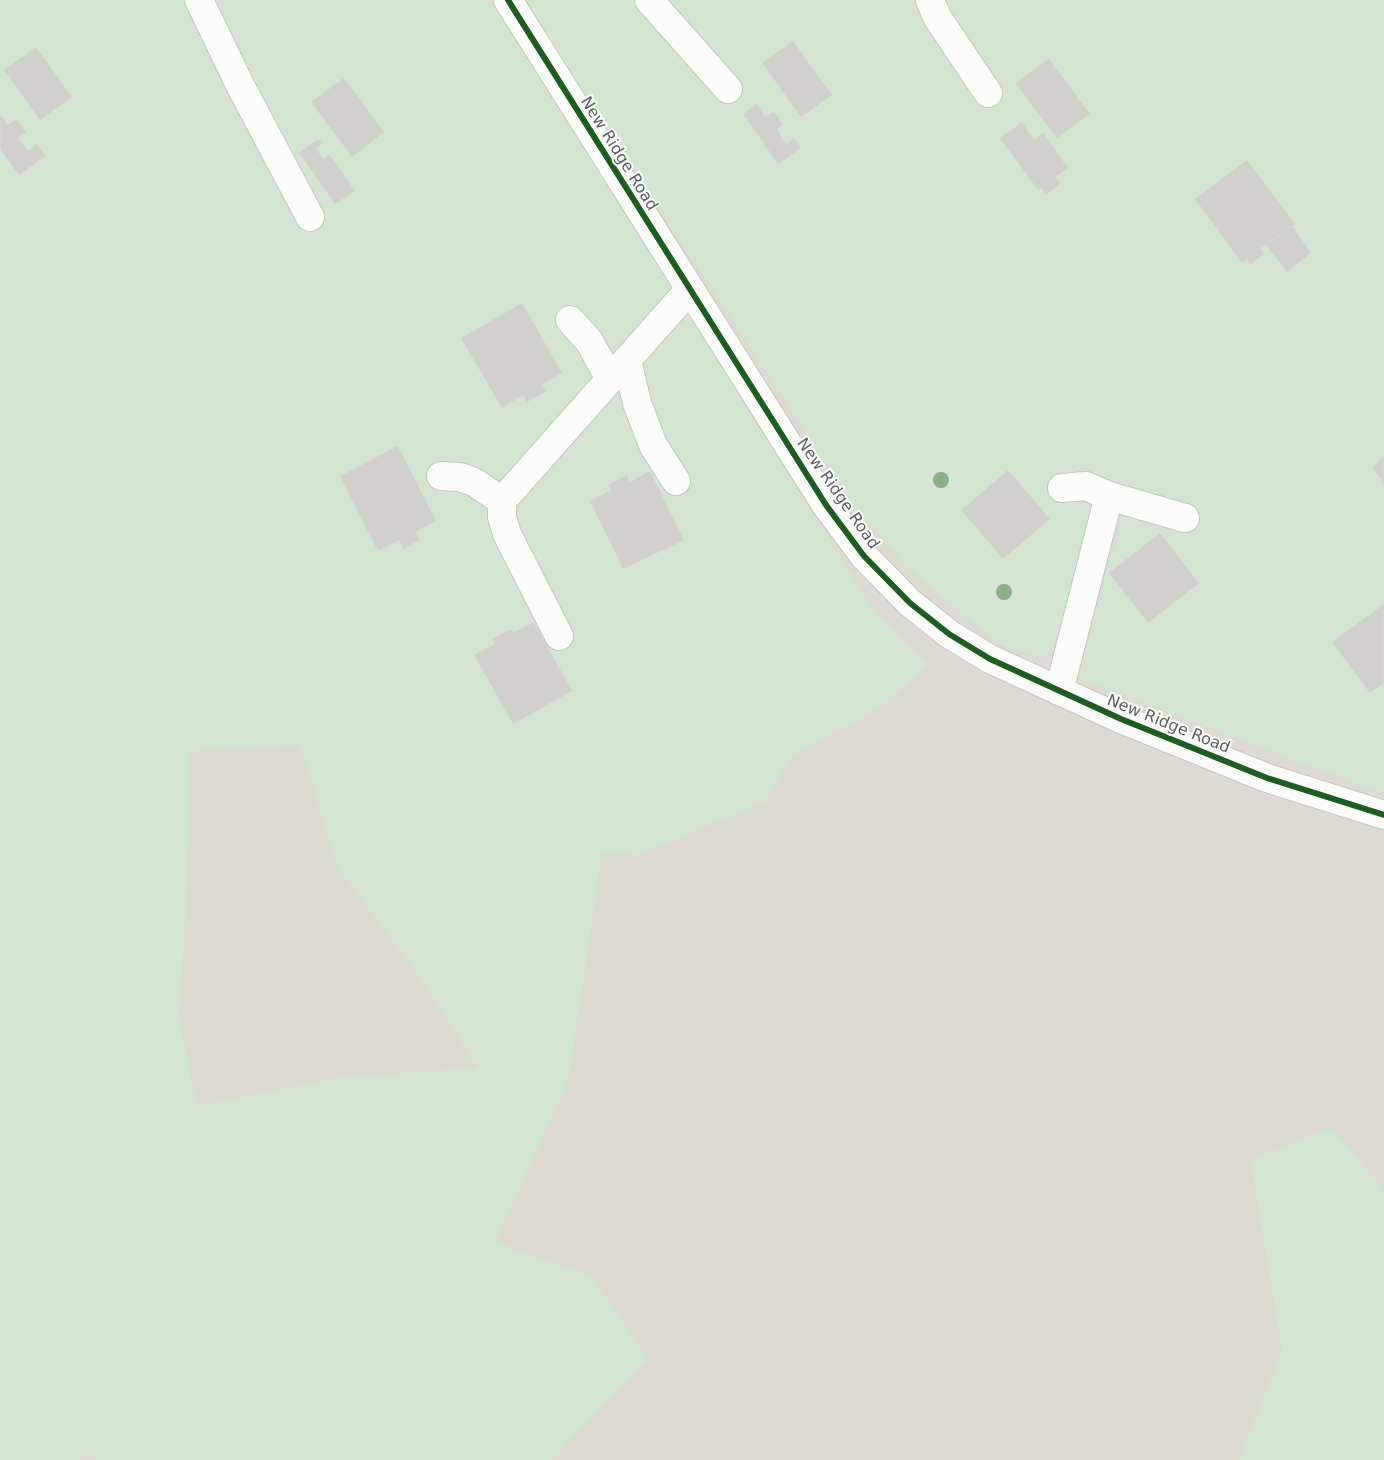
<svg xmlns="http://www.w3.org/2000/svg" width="1384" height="1460" viewBox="0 0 1384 1460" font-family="'DejaVu Sans',sans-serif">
<rect width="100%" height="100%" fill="#ebe9e5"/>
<rect fill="#dedbd5" x="0" y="0" width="1384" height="1460"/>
<g fill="#d4e6d1" fill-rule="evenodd">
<path d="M0 0H489L582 140 795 486 875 612 927 665 881 707 790 757 765 802 637 855 602 853 568 1081 495 1242 590 1276 648 1358 551 1460H98L88 1451 79 1460H0ZM301 745 337 866 427 987 478 1068 341 1077 196 1106 178 1013 185 925 189 751Z"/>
<polygon points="525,0 1384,0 1384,794 1078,678 1132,481 1092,510 1053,651 1041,656 1007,648 984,632 907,566 857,510 622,152"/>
<polygon points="1331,1128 1384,1190 1384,1460 1239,1460 1282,1350 1251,1160"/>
</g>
<g fill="#d1d0ce" stroke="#dad8d4">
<polygon points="793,41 832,95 801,117 762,63"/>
<polygon points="36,47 72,97 40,120 4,70"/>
<polygon points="1049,59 1090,114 1057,138 1015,83"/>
<polygon points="344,78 384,132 352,157 311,102"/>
<polygon points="757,104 765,117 774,111 783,125 777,129 786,144 794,138 801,148 778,164 743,114"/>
<polygon points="1,116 8,125 17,119 26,132 18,138 28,151 37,144 46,156 19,175 0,149 0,117"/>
<polygon points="1022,122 1034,140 1043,133 1068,168 1055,177 1060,184 1046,195 1041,188 1038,190 1000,138"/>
<polygon points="318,139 322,144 316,148 323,159 330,155 355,191 335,204 299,153"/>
<polygon points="1247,160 1295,224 1260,249 1264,254 1250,264 1247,259 1242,263 1195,199"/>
<polygon points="1292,226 1311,253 1287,272 1266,245"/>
<polygon points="522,303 562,373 542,384 546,392 527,402 523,395 502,408 461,338"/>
<polygon points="398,446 436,521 415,532 420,540 403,549 399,540 378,551 340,476"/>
<polygon points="1384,457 1384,483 1372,467"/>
<polygon points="1008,470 1050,519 1003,559 961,510"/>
<polygon points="650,471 684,540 623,569 590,501 611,490 608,485 627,475 630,482"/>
<polygon points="1160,533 1199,583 1148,623 1109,573"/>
<polygon points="1384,604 1384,683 1370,693 1332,642"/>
<polygon points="534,622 572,691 513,724 474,655 495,644 492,639 511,629 513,633"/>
</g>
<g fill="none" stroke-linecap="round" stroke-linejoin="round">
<defs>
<g id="minor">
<polyline points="199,0 240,85 310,217"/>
<polyline points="508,0 826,505 864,556 910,603 949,634 990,659 1121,719 1267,778 1384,815"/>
<polyline points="649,0 728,89"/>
<polyline points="930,0 937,17 988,93"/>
<polyline points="570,320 589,341 610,379"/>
<polyline points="627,360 637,403 653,445 676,481"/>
<polyline points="441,476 460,477 474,482 502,501"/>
<polyline points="1062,488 1086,486 1109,496 1185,518"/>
<polyline points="559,636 507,534 502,517 502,501 690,289"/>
<polyline points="1059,691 1109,496"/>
</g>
</defs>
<use href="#minor" stroke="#c6c6c6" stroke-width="30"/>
<use href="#minor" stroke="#fcfcfb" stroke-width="28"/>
<defs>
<polyline id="cycleway" points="508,0 826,505 864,556 910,603 949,634 990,659 1121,719 1267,778 1384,815"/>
</defs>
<use href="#cycleway" stroke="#fff" stroke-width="9"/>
<use href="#cycleway" stroke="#1b5e20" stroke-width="6"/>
</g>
<g fill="#8ab088">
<circle cx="941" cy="480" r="8"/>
<circle cx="1004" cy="592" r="8"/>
</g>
<g text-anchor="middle" stroke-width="4" stroke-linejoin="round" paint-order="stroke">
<g font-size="16" fill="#5b5f62" stroke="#fff">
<text transform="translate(620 153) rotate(58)" y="6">New Ridge Road</text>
<text transform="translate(839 493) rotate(55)" y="6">New Ridge Road</text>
<text transform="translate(1169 723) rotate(22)" y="6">New Ridge Road</text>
</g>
</g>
</svg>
